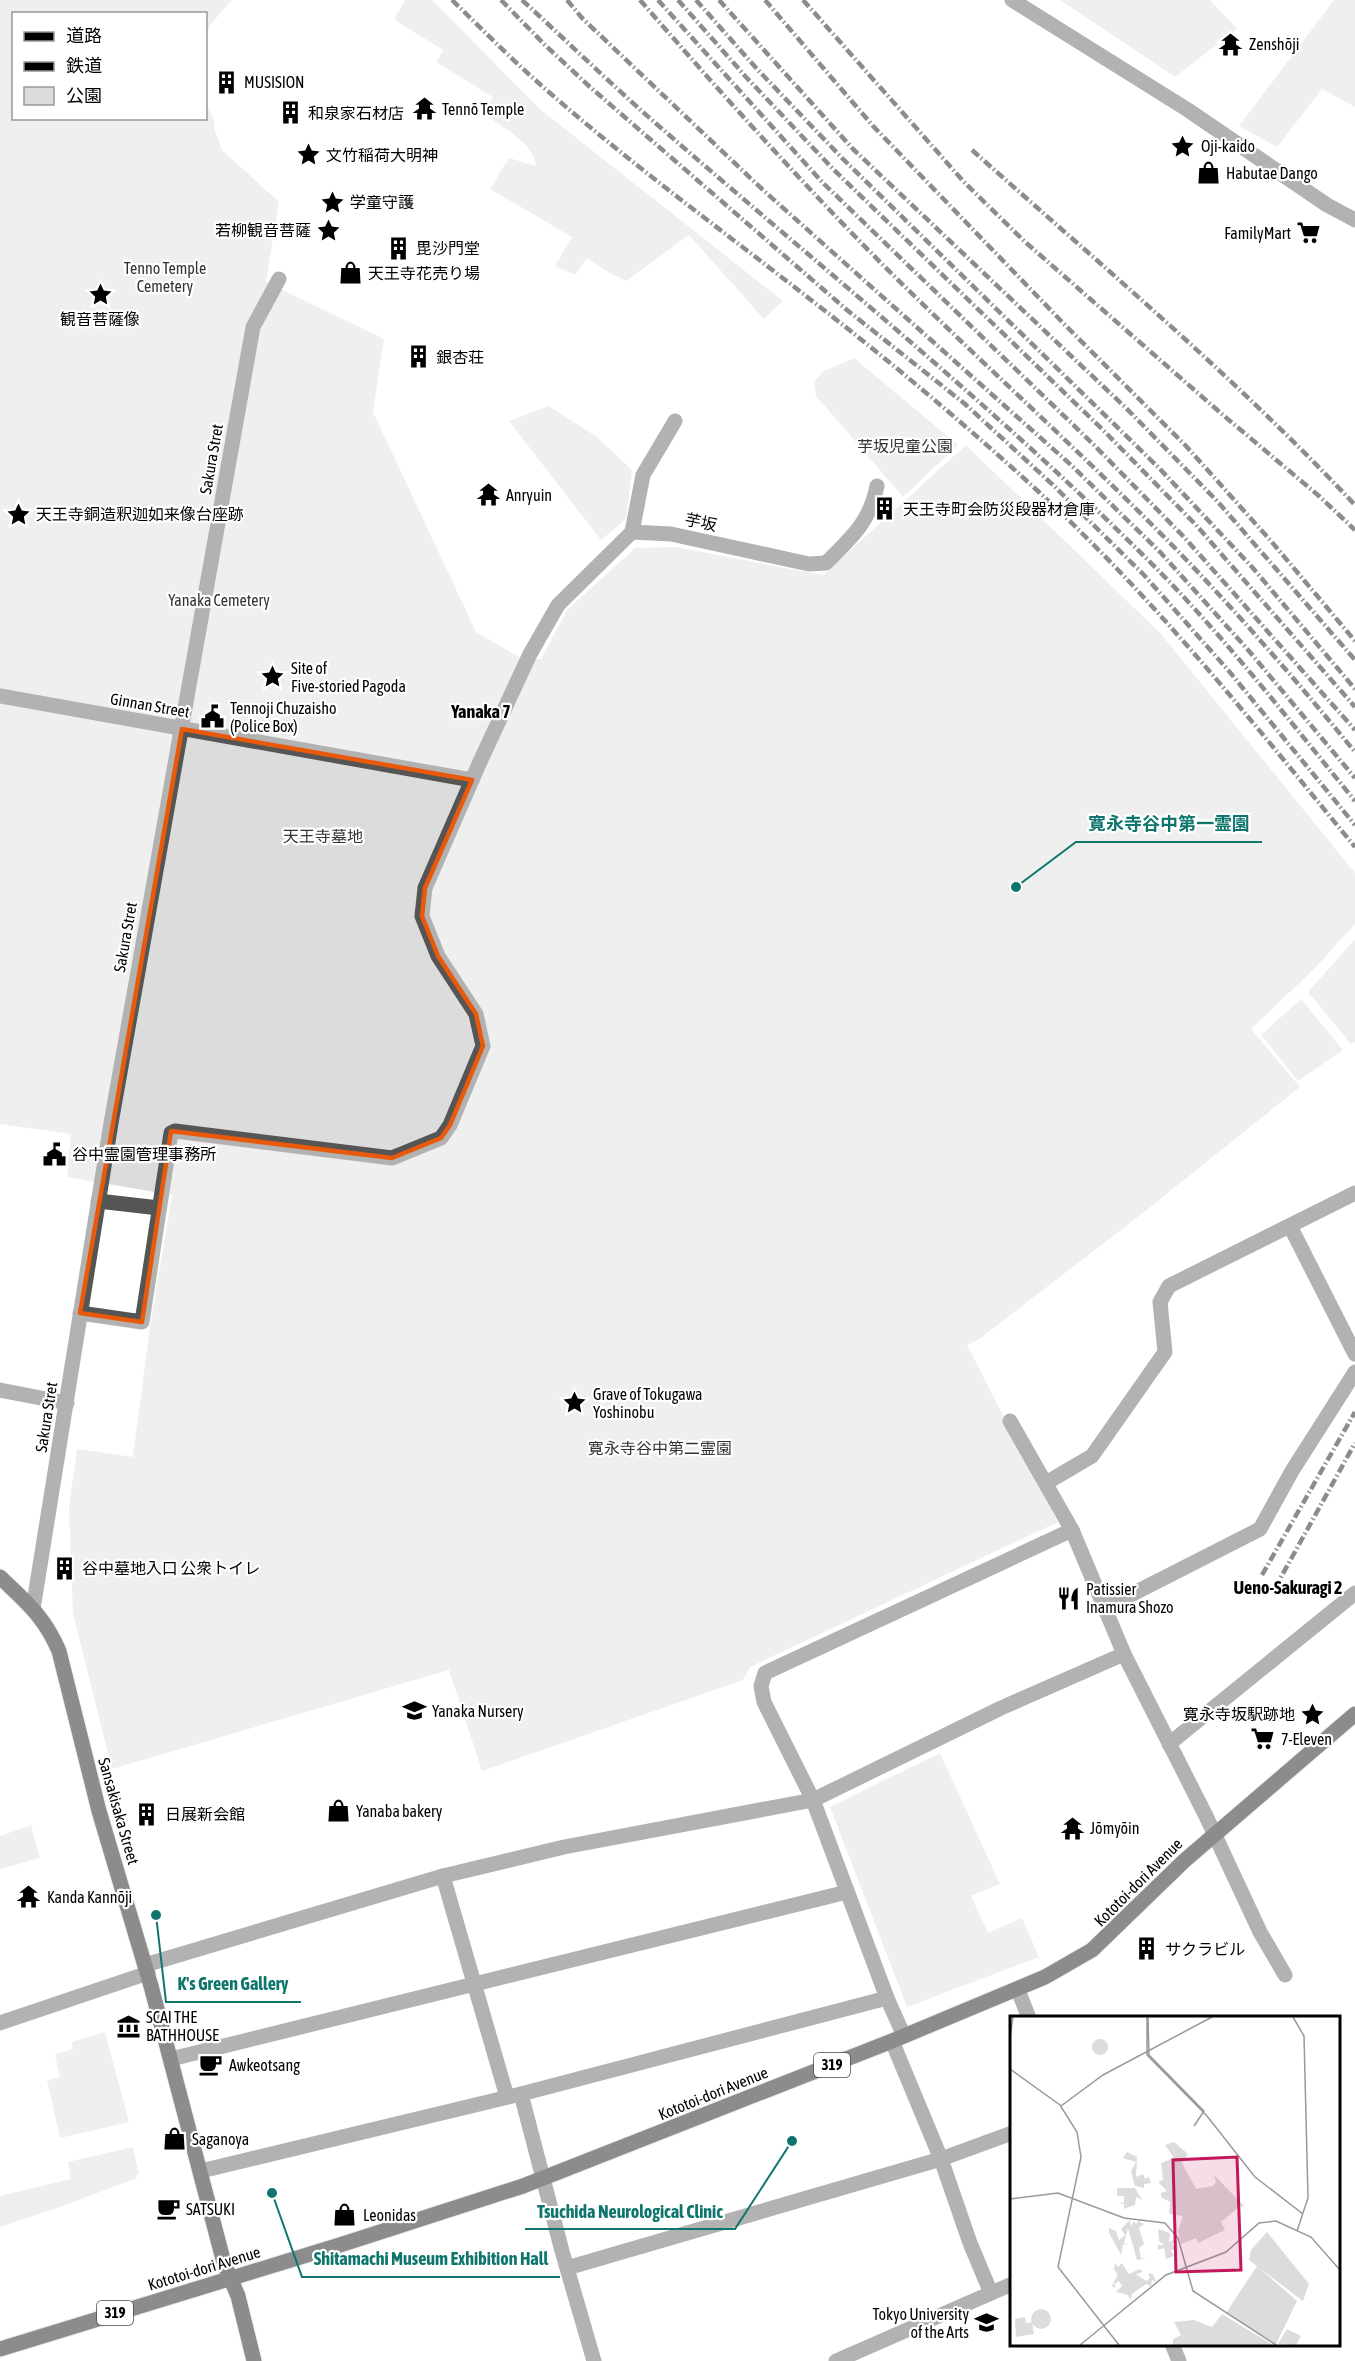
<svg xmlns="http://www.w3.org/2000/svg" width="1355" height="2361" viewBox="0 0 1355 2361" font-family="'Asap Condensed','Noto Sans JP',sans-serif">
<rect width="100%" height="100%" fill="#fff"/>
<g fill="#dcdcdc">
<polygon points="0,0 232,0 210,25 206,37 206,14 14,14 14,118 206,118 206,102 214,120 214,128 222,150 279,202 266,282 384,339 373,412 476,632 519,657 541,659 567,610 635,548 676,547 823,575 966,445 1161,634 1355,873 1355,924 1314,969 1251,1029 1300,1087 1139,1216 978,1340 967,1345 1058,1522 750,1667 743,1680 482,1771 449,1670 112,1769 73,1613 69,1506 77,1449 133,1457 150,1327 172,1195 67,1177 71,1134 0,1124"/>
<path d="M405 0H432L541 110 783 301 764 319 689 235 626 281 606 271 587 258 575 275 555 266 572 237 490 189 509 158 536 166C536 145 499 124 483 114L493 97 436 62 443 50 396 21 395 18Z"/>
<polygon points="1060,0 1210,0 1237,29 1175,77"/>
<polygon points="1334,0 1355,0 1355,107 1322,89 1277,147 1239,126"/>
<polygon points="854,358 958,445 903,497 816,396 814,382 824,371"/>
<polygon points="549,406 597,437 632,470 626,519 601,540 509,421"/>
<polygon points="1355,939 1355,1042 1351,1044 1308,992"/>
<polygon points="1301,999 1343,1050 1298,1081 1261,1035"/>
<polygon points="940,1753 1000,1884 971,1896 988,1933 1022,1918 1039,1957 907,2007 830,1807"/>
<polygon points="31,1825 40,1858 0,1869 0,1836"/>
<polygon points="105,2032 129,2122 60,2138 47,2080 60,2077 55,2054 73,2049 72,2042"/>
<polygon points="133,2147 139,2174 136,2175 137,2178 57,2208 0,2227 0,2196 71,2179 68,2162"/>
</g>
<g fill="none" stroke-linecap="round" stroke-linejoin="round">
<defs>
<g id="major">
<path d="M0 1577C27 1603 44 1616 59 1651L99 1811 151 1986 224 2263 238 2296 254 2361"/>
<polyline points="0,2349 343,2244 523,2186 892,2041 1045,1977 1092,1950 1184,1861 1355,1714"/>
</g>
</defs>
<use href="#major" stroke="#dbdbdb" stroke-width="17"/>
<g stroke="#555" stroke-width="15">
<polyline points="1012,0 1188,110 1327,205 1355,220"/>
<polyline points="632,532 643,475 675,421"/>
<polyline points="0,696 472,780"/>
<polyline points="98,1201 159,1208"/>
<polyline points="1290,1226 1355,1354"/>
<path d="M80 1313 142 1322 171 1133 175 1131 392 1158 441 1138 450 1125 483 1046 476 1014 438 956 422 916 425 888 479 764 530 654 558 605 632 532 671 534 809 564 826 563C851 538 870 522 877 486"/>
<polyline points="0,1390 67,1403"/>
<polyline points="1010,1421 1072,1530 1124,1654 1206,1816 1260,1932 1285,1975"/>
<polyline points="1046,1483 1092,1456 1165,1352 1160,1302 1169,1286 1355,1193"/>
<polyline points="1105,1608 1260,1529 1292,1471 1355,1372"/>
<polyline points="33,1609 111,1123 253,327 279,279"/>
<polyline points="1169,1744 1355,1593"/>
<polyline points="443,1876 507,2097"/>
<polyline points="145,1965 443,1876 564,1847 813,1800 1001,1708 1124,1654"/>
<polyline points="1018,1990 1029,2018"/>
<polyline points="887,1998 813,1800 764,1702 761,1686 765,1673 1072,1530"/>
<polyline points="0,2023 148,1973"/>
<polyline points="892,2041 941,2159 970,2243 991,2293"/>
<polyline points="171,2059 847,1892"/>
<polyline points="521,2094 887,1998 904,2036"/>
<polyline points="201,2171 521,2094 562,2251 594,2361"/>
<polyline points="567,2268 941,2159 1012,2133"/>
<polyline points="1172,2344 1179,2361"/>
<polyline points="836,2361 1012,2284"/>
</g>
<use href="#major" stroke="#000" stroke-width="15"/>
<g stroke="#000" stroke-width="4.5" stroke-dasharray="9 3 1.5 3" stroke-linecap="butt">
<path d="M452 0C479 26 505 53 533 78 621 157 718 227 811 300 890 361 967 426 1040 493 1156 600 1255 725 1355 847"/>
<polyline points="501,0 545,45 590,87 847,310 965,404 1053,485 1144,575 1228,670 1355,825"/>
<path d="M522 0C571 45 618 91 668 134 830 275 998 410 1150 562 1224 636 1289 720 1355 801"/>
<polyline points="567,0 582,18 763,190 1071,465 1161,553 1249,651 1355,778"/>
<path d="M640 0C719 91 799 180 883 265 978 360 1078 449 1172 545 1236 611 1297 681 1355 752"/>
<polyline points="658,0 822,182 1092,443 1184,537 1355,730"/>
<polyline points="678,0 746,77 834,170 1104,431 1196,525 1355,707"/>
<polyline points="696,0 757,69 843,159 1160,469 1252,567 1355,689"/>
<polyline points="719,0 853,149 1126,408 1218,502 1355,660"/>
<polyline points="765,0 873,126 1066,326 1186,446 1271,541 1355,641"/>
<polyline points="803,0 964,182 1024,241 1223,415 1319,496 1355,530"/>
<path d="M972 150C1102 266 1236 378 1355 505"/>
<polyline points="1262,1575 1355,1412"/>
<polyline points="1275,1588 1355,1443"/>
</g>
</g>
<path d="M0 0H1355V2361H0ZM182 729 472 780 425 888 422 916 438 956 476 1014 483 1046 450 1125 441 1138 392 1158 171 1131 142 1322 80 1313Z" fill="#fff" fill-opacity=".55" fill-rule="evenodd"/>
<path fill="none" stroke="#e8590c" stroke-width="4.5" stroke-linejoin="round" d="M182 729 472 780 425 888 422 916 438 956 476 1014 483 1046 450 1125 441 1138 392 1158 171 1131 142 1322 80 1313Z"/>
<defs>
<symbol id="temple-bare" viewBox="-9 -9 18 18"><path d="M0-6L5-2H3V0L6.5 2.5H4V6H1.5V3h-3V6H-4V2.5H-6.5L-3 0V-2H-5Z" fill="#000" stroke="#fff" stroke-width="2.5" paint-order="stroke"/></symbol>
<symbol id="building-bare" viewBox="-9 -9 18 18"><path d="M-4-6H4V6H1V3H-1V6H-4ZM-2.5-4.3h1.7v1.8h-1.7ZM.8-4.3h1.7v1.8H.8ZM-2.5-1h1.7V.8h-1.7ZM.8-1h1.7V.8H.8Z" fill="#000" stroke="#fff" stroke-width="2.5" paint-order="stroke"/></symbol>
<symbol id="sight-bare" viewBox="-9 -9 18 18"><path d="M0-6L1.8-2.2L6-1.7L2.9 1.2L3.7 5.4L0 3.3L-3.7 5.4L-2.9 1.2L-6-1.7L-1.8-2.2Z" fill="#000" stroke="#fff" stroke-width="2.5" paint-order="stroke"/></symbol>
<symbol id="shop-bare" viewBox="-9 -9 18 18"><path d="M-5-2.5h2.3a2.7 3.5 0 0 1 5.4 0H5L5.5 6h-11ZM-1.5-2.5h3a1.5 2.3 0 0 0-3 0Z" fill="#000" stroke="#fff" stroke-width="2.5" paint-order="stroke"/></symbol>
<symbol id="supermarket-bare" viewBox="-9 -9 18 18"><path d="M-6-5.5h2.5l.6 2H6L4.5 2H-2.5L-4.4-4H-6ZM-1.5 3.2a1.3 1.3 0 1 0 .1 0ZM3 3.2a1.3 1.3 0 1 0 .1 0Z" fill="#000" stroke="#fff" stroke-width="2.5" paint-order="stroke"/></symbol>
<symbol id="civic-bare" viewBox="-9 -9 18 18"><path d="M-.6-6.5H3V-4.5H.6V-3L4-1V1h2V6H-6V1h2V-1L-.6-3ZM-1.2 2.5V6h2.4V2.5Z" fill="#000" stroke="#fff" stroke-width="2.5" paint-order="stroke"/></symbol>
<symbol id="restaurant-bare" viewBox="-9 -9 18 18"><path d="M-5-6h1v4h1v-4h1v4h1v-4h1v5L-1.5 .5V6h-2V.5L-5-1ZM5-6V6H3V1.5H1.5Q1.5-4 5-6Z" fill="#000" stroke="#fff" stroke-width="2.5" paint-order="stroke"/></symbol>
<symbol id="school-bare" viewBox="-9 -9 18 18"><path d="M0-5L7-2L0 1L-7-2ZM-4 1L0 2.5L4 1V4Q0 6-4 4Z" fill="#000" stroke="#fff" stroke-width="2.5" paint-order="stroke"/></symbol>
<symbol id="museum-bare" viewBox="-9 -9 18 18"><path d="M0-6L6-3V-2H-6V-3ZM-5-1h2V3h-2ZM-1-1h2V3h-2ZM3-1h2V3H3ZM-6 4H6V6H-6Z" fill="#000" stroke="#fff" stroke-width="2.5" paint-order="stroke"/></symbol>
<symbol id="cafe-bare" viewBox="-9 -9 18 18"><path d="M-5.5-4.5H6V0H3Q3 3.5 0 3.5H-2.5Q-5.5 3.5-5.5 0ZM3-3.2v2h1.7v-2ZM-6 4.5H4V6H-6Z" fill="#000" stroke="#fff" stroke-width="2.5" paint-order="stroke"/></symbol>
<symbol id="university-bare" viewBox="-9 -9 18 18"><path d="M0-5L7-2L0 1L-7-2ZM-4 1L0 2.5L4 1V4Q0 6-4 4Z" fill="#000" stroke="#fff" stroke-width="2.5" paint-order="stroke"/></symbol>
</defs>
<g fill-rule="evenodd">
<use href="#temple-bare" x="1214" y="28" width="33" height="33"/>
<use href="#building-bare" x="210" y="66" width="33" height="33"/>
<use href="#temple-bare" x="408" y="92" width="33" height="33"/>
<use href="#building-bare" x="274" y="96" width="33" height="33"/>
<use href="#sight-bare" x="1166" y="130" width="33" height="33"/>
<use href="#sight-bare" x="292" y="138" width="33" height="33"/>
<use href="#shop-bare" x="1192" y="156" width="33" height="33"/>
<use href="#sight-bare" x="316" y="186" width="33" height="33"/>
<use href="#sight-bare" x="312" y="214" width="33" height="33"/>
<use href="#supermarket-bare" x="1292" y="216" width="33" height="33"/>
<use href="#building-bare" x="382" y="232" width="33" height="33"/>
<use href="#shop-bare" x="334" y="256" width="33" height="33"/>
<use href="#sight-bare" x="84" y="278" width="33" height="33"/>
<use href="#building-bare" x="402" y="340" width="33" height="33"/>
<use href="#temple-bare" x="472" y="478" width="33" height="33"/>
<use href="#building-bare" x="868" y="492" width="33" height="33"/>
<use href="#sight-bare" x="2" y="498" width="33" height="33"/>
<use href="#sight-bare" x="256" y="660" width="33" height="33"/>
<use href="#civic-bare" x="196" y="700" width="33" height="33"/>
<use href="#civic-bare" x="38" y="1138" width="33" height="33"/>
<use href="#sight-bare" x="558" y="1386" width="33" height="33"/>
<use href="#building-bare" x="48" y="1552" width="33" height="33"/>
<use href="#restaurant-bare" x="1052" y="1582" width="33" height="33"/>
<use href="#school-bare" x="398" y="1694" width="33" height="33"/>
<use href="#sight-bare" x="1296" y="1698" width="33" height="33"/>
<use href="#supermarket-bare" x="1246" y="1722" width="33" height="33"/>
<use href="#shop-bare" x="322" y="1794" width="33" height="33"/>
<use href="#building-bare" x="130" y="1798" width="33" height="33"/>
<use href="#temple-bare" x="1056" y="1812" width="33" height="33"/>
<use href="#temple-bare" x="12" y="1880" width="33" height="33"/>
<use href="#building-bare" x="1130" y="1932" width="33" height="33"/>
<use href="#museum-bare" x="112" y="2010" width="33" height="33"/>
<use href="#cafe-bare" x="194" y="2048" width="33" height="33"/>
<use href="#shop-bare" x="158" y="2122" width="33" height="33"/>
<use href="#cafe-bare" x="152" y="2192" width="33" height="33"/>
<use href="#shop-bare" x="328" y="2198" width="33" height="33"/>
<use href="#university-bare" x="970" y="2306" width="33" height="33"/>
</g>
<g text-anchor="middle" stroke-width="4.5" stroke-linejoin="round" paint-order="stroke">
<g fill="#fff" stroke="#4c4c4c" stroke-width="1.5">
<rect x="814" y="2053" width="36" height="24" rx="4.5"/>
<rect x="97" y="2301" width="36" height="24" rx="4.5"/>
</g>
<g font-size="15" font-weight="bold" fill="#000">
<text x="832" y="2070">319</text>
<text x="115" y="2318">319</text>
</g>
<g font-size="16" fill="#000" stroke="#fff" text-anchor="start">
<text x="1249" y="50">Zenshōji</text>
<text x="244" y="88">MUSISION</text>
<text x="442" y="115">Tennō Temple</text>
<text x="308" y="119">和泉家石材店</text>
<text x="1201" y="152">Oji-kaido</text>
<text x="326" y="161">文竹稲荷大明神</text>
<text x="1226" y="179">Habutae Dango</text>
<text x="350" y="208">学童守護</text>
<text x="311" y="236" text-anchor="end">若柳観音菩薩</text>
<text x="1291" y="239" text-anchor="end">FamilyMart</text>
<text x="416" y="254">毘沙門堂</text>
<text x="368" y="279">天王寺花売り場</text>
<text x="100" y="325" text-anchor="middle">観音菩薩像</text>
<text x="436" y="363">銀杏荘</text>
<text x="506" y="501">Anryuin</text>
<text x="903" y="515">天王寺町会防災段器材倉庫</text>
<text x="36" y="520">天王寺銅造釈迦如来像台座跡</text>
<text x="291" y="674">Site of<tspan x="291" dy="18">Five-storied Pagoda</tspan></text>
<text x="230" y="714">Tennoji Chuzaisho<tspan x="230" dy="18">(Police Box)</tspan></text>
<text x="72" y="1160">谷中霊園管理事務所</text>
<text x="593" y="1400">Grave of Tokugawa<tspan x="593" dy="18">Yoshinobu</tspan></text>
<text x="82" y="1574">谷中墓地入口 公衆トイレ</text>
<text x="1086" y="1595">Patissier<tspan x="1086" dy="18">Inamura Shozo</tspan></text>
<text x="432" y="1717">Yanaka Nursery</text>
<text x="1295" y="1720" text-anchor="end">寛永寺坂駅跡地</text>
<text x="1281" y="1745">7-Eleven</text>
<text x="356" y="1817">Yanaba bakery</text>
<text x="165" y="1820">日展新会館</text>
<text x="1090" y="1834">Jōmyōin</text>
<text x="47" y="1903">Kanda Kannōji</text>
<text x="1165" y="1955">サクラビル</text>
<text x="146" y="2023">SCAI THE<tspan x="146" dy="18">BATHHOUSE</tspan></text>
<text x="229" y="2071">Awkeotsang</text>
<text x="192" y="2145">Saganoya</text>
<text x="186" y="2215">SATSUKI</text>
<text x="363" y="2221">Leonidas</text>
<text x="969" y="2320" text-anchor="end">Tokyo University<tspan x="969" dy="18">of the Arts</tspan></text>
</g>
<g font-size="16" fill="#333" stroke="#fff">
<text x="165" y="274">Tenno Temple<tspan x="165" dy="18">Cemetery</tspan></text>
<text x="905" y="452">芋坂児童公園</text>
<text x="219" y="606">Yanaka Cemetery</text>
<text x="323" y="842">天王寺墓地</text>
<text x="660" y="1454">寛永寺谷中第二霊園</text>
</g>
<g font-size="16" fill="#000" stroke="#fff">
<text transform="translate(211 459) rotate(-80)" y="6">Sakura Stret</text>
<text transform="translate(701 522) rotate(12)" y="6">芋坂</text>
<text transform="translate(150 705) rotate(10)" y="6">Ginnan Street</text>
<text transform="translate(125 937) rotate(-80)" y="6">Sakura Stret</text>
<text transform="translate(46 1417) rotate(-81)" y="6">Sakura Stret</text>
<text transform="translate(119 1811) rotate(74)" y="6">Sansakisaka Street</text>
<text transform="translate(1138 1882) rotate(-45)" y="6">Kototoi-dori Avenue</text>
<text transform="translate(713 2093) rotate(-22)" y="6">Kototoi-dori Avenue</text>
<text transform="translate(204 2268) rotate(-17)" y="6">Kototoi-dori Avenue</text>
</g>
<g font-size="18" font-weight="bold" fill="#000" stroke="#fff">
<text x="481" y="718">Yanaka 7</text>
<text x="1288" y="1594">Ueno-Sakuragi 2</text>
</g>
</g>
<g transform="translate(1010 2016)">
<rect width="330" height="330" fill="#fff"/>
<path d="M82 31a8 8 0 1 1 16 0a8 8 0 1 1-16 0ZM164 126 178 138 172 147 186 173 203 170 206 166 204 159 235 191 230 190 211 206 215 214 188 227 186 222 171 228 168 215 173 200 159 198 160 186 151 181V177L157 175 148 166 153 164 151 147 164 142 155 129ZM117 136 127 141 126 161 133 158 135 163 139 161 141 167 134 168V172L125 170 121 155 126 146 113 142ZM107 172H125L132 184 126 181 125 189 114 193V188L109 187 114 186V180H107ZM120 204 121 210 124 205 126 208 128 205 134 208 129 212 134 228 129 232 131 242H136L127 244 118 212 114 227 119 229 113 228 111 239 99 217V212L106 215 109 224 115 219 111 213ZM148 213 160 217 159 226 165 223 162 229 168 232 161 234 164 240 156 243 154 232 148 234V229H154L149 225ZM257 216 299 268 293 285 239 244 241 234ZM105 247 108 251 112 247 119 258 130 253 133 256 126 258 136 265 140 262 138 257 143 258 146 266 142 264 141 270 136 268 122 278 121 284 118 279 106 276 112 270 109 265 104 268 106 272 102 270 108 258 114 268 104 253ZM247 250 287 285 266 328 216 297ZM21 303a10 10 0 1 1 20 0a10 10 0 1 1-20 0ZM212 298 258 326 262 329H163V323L171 319 164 306 184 304 202 311ZM15 301 16 307 22 306 24 318 6 321 5 303ZM277 313 291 320 286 329 268 328Z" fill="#dcdcdc"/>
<path fill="none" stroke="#999" stroke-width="1.5" d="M137 1V39L197 100 245 161 293 198M138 1 139 39 194 95 184 110M283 1 294 20 298 182 287 215M0 21 3 1M0 53 50 89 67 116 71 141 48 251 109 329M51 90 93 59 202 1M0 183 48 177 114 202 155 207 168 222 183 275 266 329M70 329 156 259 216 236 249 207 266 205 301 221 330 254"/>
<path fill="#c2185b" fill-opacity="0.15" stroke="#c2185b" stroke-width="3" d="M227 141 231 254 166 256 163 144Z"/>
<rect width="330" height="330" fill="none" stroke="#000" stroke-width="3"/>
</g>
<path fill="none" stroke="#0f766e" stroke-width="2" d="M1016 887L1076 842H1262M156 1915L166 2002H301M792 2141L735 2229H525M272 2193L302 2277H560"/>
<g fill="#0f766e" stroke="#fff" stroke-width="2">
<circle cx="1016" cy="887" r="6"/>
<circle cx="156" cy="1915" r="6"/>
<circle cx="792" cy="2141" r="6"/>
<circle cx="272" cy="2193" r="6"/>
</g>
<g font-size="18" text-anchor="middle" font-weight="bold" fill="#0f766e" stroke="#fff" stroke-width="4.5" stroke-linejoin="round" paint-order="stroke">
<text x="1169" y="830">寛永寺谷中第一霊園</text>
<text x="233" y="1990">K's Green Gallery</text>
<text x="630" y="2218">Tsuchida Neurological Clinic</text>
<text x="431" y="2265">Shitamachi Museum Exhibition Hall</text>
</g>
<rect x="12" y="12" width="195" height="108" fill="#ffffff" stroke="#999999" stroke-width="1.5"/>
<rect x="24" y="32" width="30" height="9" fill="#000000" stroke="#999999" stroke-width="1.5"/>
<text x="66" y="42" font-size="18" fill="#000000">道路</text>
<rect x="24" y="62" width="30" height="9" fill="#000000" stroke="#999999" stroke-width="1.5"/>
<text x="66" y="72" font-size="18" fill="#000000">鉄道</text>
<rect x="24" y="87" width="30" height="18" fill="#dcdcdc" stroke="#999999" stroke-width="1.5"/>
<text x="66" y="102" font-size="18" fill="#000000">公園</text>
</svg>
